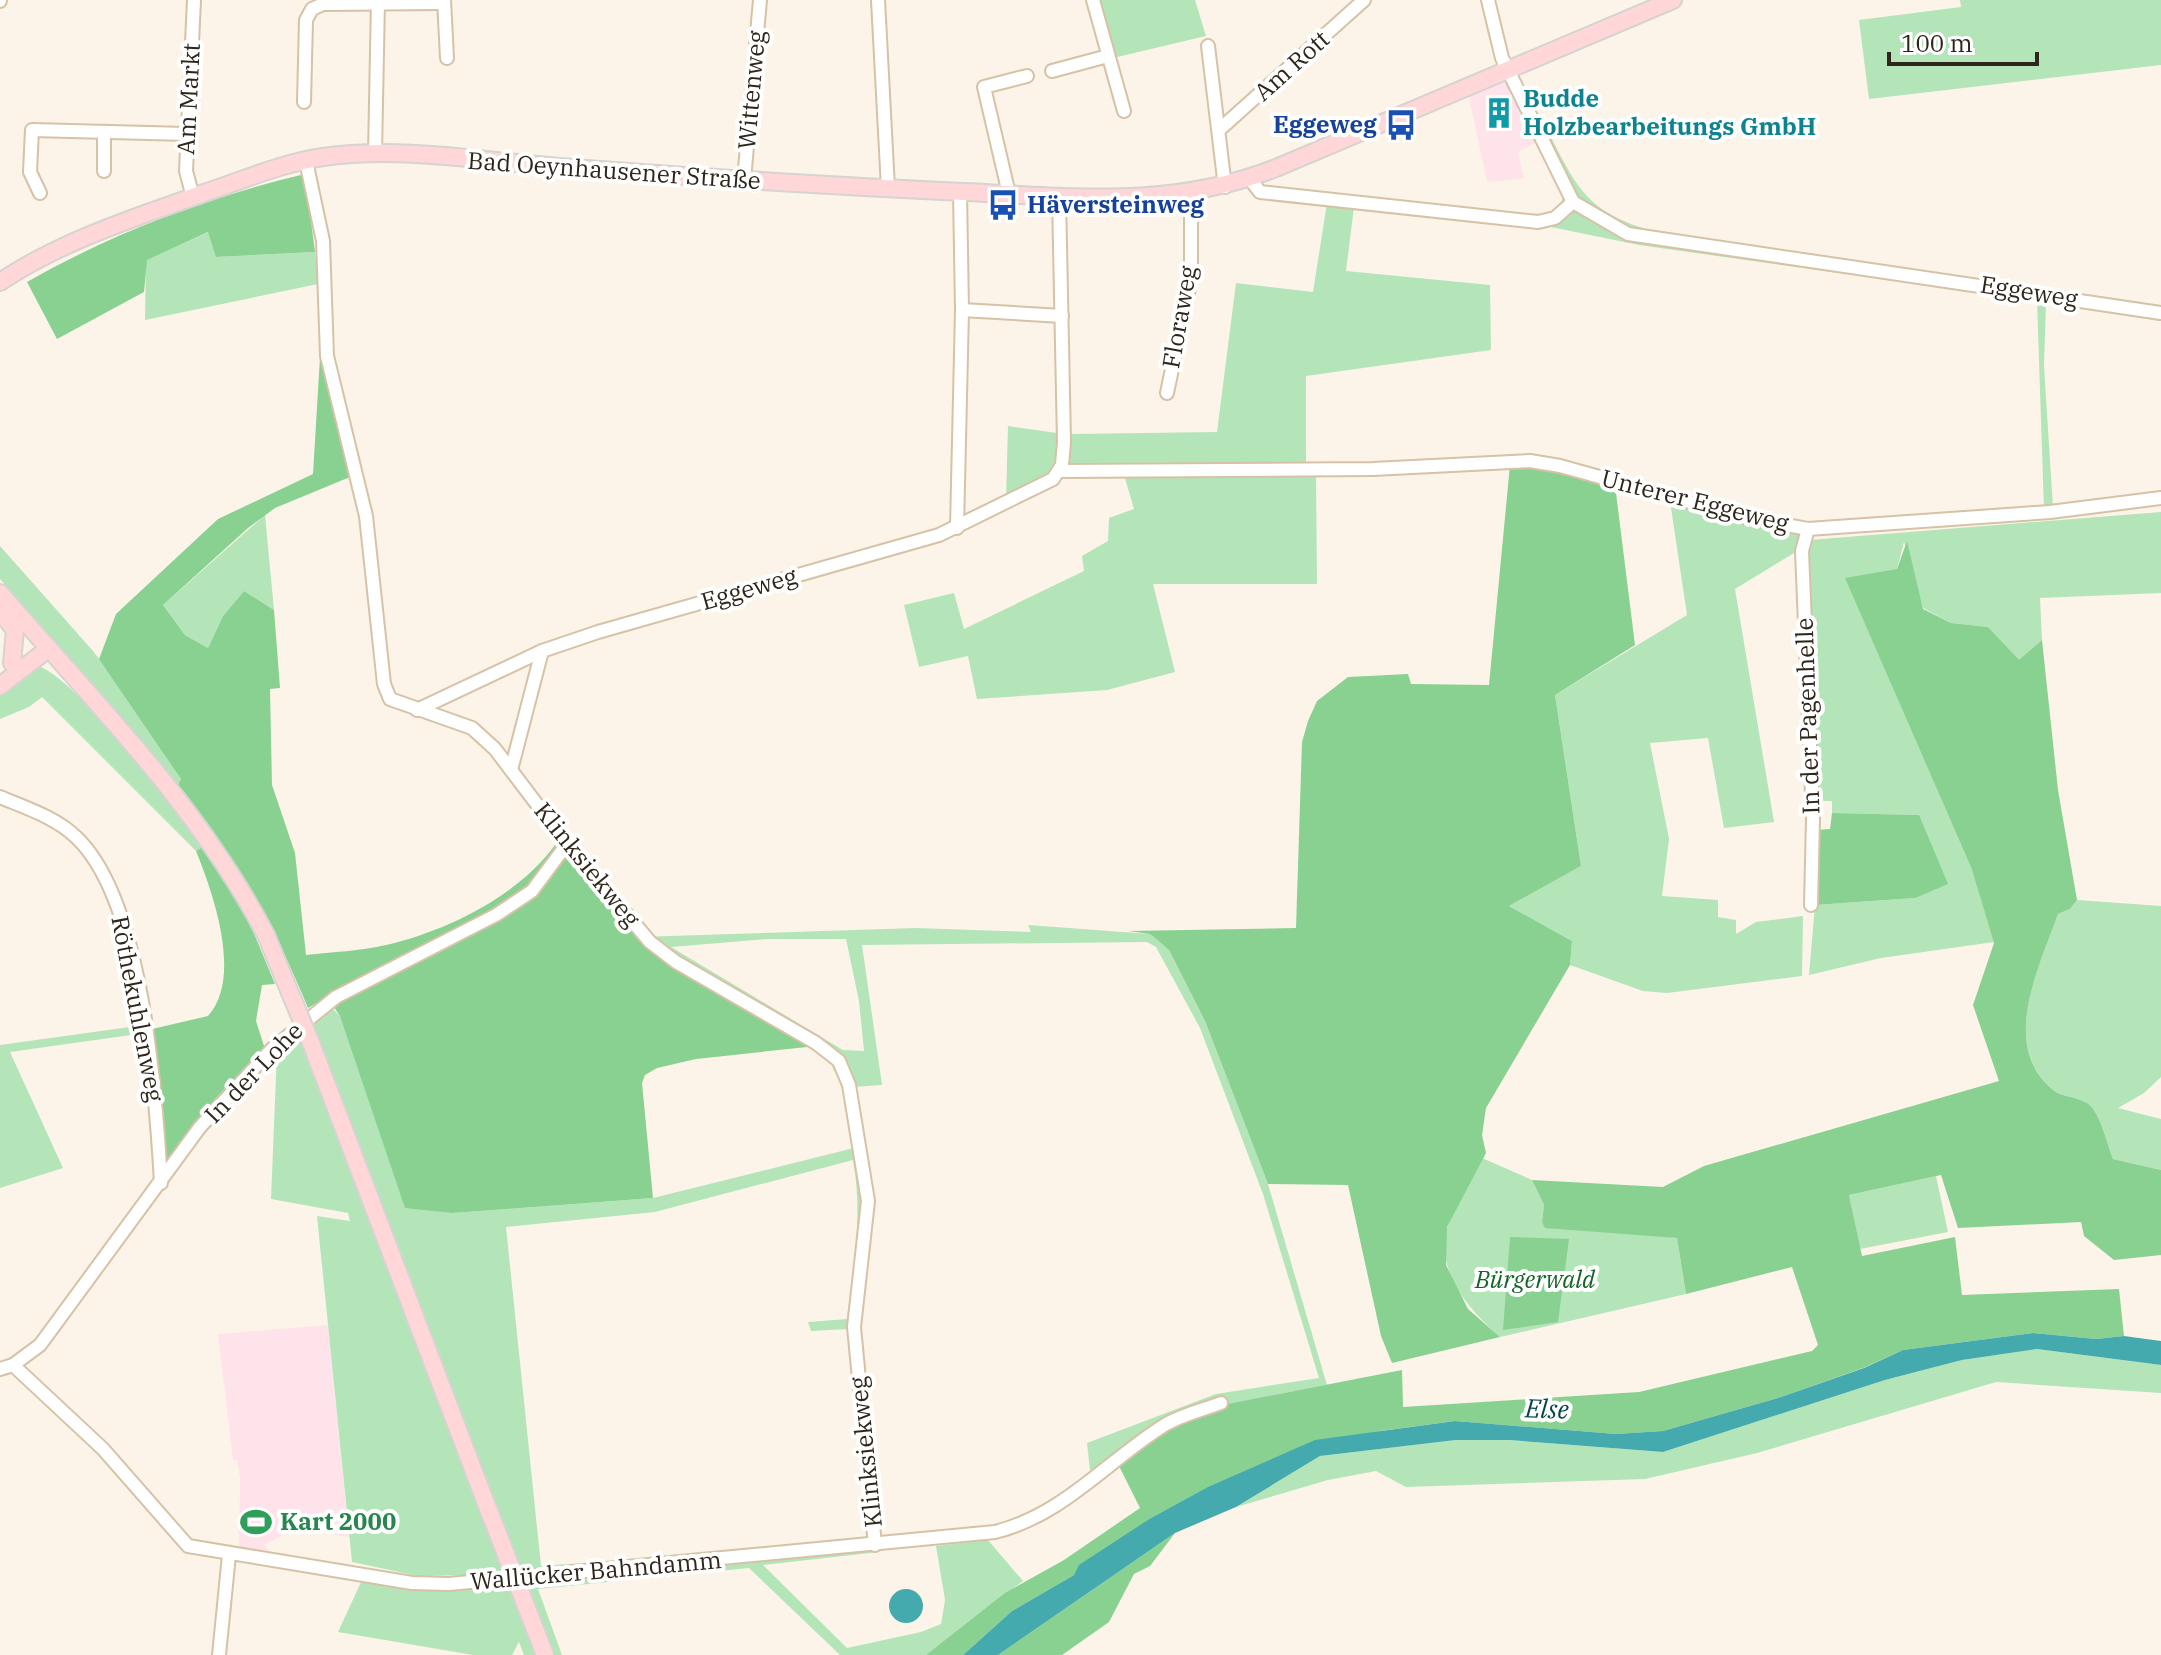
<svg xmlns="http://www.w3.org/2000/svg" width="2161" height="1655" viewBox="0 0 2161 1655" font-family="'IBM Plex Serif',serif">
<rect width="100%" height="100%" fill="#fcf4e8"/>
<g fill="#fee4ea">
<polygon points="1508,79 1539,141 1518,152 1524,179 1487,182 1468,93"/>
<polygon points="328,1325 349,1537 283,1526 281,1536 264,1545 268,1549 266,1558 239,1554 240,1478 237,1460 233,1460 218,1334"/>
</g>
<g fill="#b4e5b9" fill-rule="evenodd">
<polygon points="1098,0 1195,0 1206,36 1113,58"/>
<polygon points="1960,0 2161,0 2161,65 1869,99 1859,20 1961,7"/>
<path d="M1546 127C1579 193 1588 214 1663 234L2161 305V321L2046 303 2044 366 2053 508 2161 493V505L2049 518 1803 533 1799 550 1735 589 1774 822 1724 828 1708 738 1650 743 1669 839 1662 896 1718 900V917L1736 920V934L1756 922 1803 916 1802 976 1667 993 1643 991 1570 965 1572 941 1509 906 1581 866 1555 695 1687 615 1670 501 1531 465 1316 474 1317 584H1153L1175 672 1107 690 977 699 968 656 919 667 904 605 954 593 964 629 1084 571 1082 556 1108 541 1109 518 1134 509 1124 475 1063 478 1070 434 1217 432 1236 283 1313 292 1327 203 1354 207 1346 271 1490 285 1491 350 1306 376V464L1371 465 1513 457 1752 514 1804 522 2044 510 2037 301 1639 245 1541 225 1562 201 1563 193 1535 132Z"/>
<polygon points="209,232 217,257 315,252 318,284 145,320 146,260"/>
<polygon points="1008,426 1057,433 1060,442 1057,469 1006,501"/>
<polygon points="2161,512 2161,593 2040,598 2042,640 2019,661 1988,627 1951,623 1923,608 1904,542 1897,569 1971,867 1994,942 1881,958 1809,975 1815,905 1915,898 1919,815 1832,813 1832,801 1816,801 1805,556 1809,540"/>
<polygon points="265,515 274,610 244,591 223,616 208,648 185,635 163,605"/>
<polygon points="0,546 93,651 130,700 181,779 178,785 0,579"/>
<path d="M41 667C80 684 176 807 204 846L196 851 42 697 29 707 0 719V691Z"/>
<path d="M2077 900 2161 906V1077L2144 1093 2118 1108 2161 1119V1170L2113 1159C2107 1144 2100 1111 2087 1103 2076 1096 2062 1098 2052 1089 1999 1043 2040 966 2058 914L2070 909Z"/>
<path d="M1028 925 1150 934 1169 950 1205 1021 1268 1184 1327 1385 1222 1405 1091 1479 1087 1443 1216 1394 1319 1378 1263 1194 1200 1028 1156 947 1147 942 862 945 882 1085 853 1087 846 1070 834 1071 829 1057 639 937 916 928 1031 932ZM768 939H846L859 1001 864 1051 843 1050 671 947Z"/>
<path d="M331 1007 340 1016 453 1213 653 1198 862 1146 870 1201 856 1328 879 1552 763 1565 847 1648 921 1632 941 1624 945 1600 936 1546 988 1540 1023 1581 926 1655H840L749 1568 538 1589 562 1655H524L519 1642 512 1655H473L338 1632 362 1580 433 1590 475 1585 471 1575 418 1576 352 1562 317 1216 350 1221 348 1213 271 1199 277 1051ZM853 1160C863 1214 854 1265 847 1319L808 1322 811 1331 848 1329 870 1531 860 1543 541 1566 506 1227 655 1212Z"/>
<polygon points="137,1026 138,1034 10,1052 63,1168 0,1188 0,1045"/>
<path d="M1482 1158 1532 1180 1544 1205 1542 1222 1677 1238 1686 1294 1500 1337C1470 1310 1433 1271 1448 1225 1455 1202 1471 1180 1482 1158Z"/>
<polygon points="1936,1176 1948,1232 1860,1249 1849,1195"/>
<polygon points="2037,1349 2161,1365 2161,1393 1996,1382 1757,1453 1645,1479 1406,1487 1376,1471 1328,1480 1236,1507 1320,1456 1456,1440 1509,1440 1663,1452 1885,1380 1962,1360"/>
</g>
<g fill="#88d191">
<path d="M305 174 315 252 216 257 208 232 147 260 144 292 57 339 27 282C113 233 208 197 305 174Z"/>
<path d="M320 357 350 477 275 508 248 528 163 605 185 635 208 648 223 616 244 591 274 610 280 688 270 689 272 785 295 853 306 955C332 952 360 951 386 945 447 931 518 896 555 845L579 865 639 937 816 1046 696 1059 657 1068 645 1075 642 1083 653 1198 453 1213 405 1208 340 1016 327 997 308 1008C275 926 232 854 178 785L181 779 99 659 116 614 218 519 313 474Z"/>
<polygon points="1510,465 1531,465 1615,485 1635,645 1555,695 1581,866 1509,906 1572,941 1570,965 1486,1108 1482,1135 1486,1153 1447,1227 1446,1265 1468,1309 1500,1337 1392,1363 1381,1336 1348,1185 1268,1184 1205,1021 1169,950 1150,934 1128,931 1296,928 1302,742 1308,721 1317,701 1348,677 1408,674 1411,684 1489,685"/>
<path d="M1907 541 1923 609 1951 623 1988 627 2019 660 2042 640 2058 790 2077 900 2070 909 2058 914C2040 966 1999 1044 2052 1089 2062 1098 2076 1096 2087 1103 2100 1111 2107 1144 2113 1159L2161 1170V1255L2114 1260 2084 1236 2081 1222 1958 1228 1941 1175 1849 1195 1862 1256 1955 1237 1962 1295 2119 1289 2124 1336 2096 1339 2033 1333 1903 1350 1863 1368 1778 1398 1663 1431 1616 1434 1455 1421 1380 1431 1209 1487 1151 1518 1074 1575 1012 1611 963 1655H926L1005 1593 1064 1560 1140 1508 1118 1464 1169 1427 1222 1405 1402 1370 1403 1407 1639 1392 1812 1351 1818 1345 1792 1267 1686 1294 1677 1238 1545 1228 1542 1222 1544 1205 1532 1180 1663 1187 1704 1166 1999 1081 1973 1005 1994 943 1971 867 1845 578 1897 569Z"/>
<polygon points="1832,813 1919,815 1948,884 1915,898 1815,905 1816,830 1830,829"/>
<path d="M204 846 245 912 275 984 262 985 256 1021 265 1049C227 1085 191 1121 165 1168L162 1105 148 1030 208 1016C243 977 213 893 196 851Z"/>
<polygon points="1510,1237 1569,1239 1558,1322 1503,1330"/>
<polygon points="1175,1533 1150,1566 1134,1574 1109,1622 1062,1655 998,1655"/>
</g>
<g fill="#44aaae">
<polygon points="2033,1333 2096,1339 2124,1336 2161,1341 2161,1365 2037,1349 1962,1360 1885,1380 1663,1452 1509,1440 1456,1440 1320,1456 1236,1507 1175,1533 998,1655 963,1655 1012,1611 1074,1575 1079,1565 1151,1518 1208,1487 1315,1440 1455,1421 1616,1434 1663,1431 1778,1398 1864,1368 1903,1350"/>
<circle cx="906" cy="1606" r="17"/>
</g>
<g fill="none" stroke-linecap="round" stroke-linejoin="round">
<defs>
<g id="minor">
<polyline points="444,0 447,58"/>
<polyline points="878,0 888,188"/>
<polyline points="1093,0 1124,111"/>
<polyline points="1488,0 1502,58 1573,202 1628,234 2161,313"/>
<polyline points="0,1 0,0"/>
<polyline points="1208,46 1225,187"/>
<polyline points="1052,71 1108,56"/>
<polyline points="304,102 306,20 312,9 323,4 443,3"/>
<polyline points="1219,130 1364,0"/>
<polyline points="375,154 378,0"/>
<polyline points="306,161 323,241 327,356 366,516 384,684 390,699 472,728 495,749 567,844 650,942 676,962 816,1043 839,1061 849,1085 868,1201 854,1327 875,1545"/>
<polyline points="104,171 104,132"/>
<polyline points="1249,178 1260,192 1538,222 1555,218 1573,202"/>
<polyline points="744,180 760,0"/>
<polyline points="40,193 30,172 32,130 187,134"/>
<polyline points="1009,194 984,87 1027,76"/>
<polyline points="193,197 186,171 194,0"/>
<polyline points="962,310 1062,316"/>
<polyline points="1167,393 1191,278 1191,194"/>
<polyline points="1059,471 1373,469 1530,461 1560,466 1748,518 1808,529 2050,512 2161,498"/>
<polyline points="957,528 962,310 960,192"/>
<polyline points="1808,529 1802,551 1813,819 1811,905"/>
<polyline points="417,710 542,651 598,632 939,535 1053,479 1062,465 1064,442 1059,196"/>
<polyline points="511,770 542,651"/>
<path d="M0 797C26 808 55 817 76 837 143 900 156 1094 161 1183"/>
<path d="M13 1365 103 1449 188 1546 412 1583 449 1584 995 1532C1063 1515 1105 1463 1163 1426 1180 1415 1203 1410 1221 1403"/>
<polyline points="0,1369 13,1365 40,1345 200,1127 272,1049 336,997 496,915 532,891 567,844"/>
<polyline points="219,1655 229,1555"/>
</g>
<g id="major">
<path d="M0 282C61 241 134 218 204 193 243 180 282 163 323 157 400 146 482 161 559 167 694 177 830 186 965 192 1074 197 1172 209 1276 168L1673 0"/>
<path d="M0 593C94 702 199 806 266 935"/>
<polyline points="0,611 15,630 12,663"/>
<polyline points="0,686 48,649"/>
<polyline points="311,1043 484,1498"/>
</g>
</defs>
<use href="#minor" stroke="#d6c2a6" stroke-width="16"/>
<use href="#major" stroke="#d5d4d1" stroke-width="20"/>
<use href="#minor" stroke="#fff" stroke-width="12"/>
<use href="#major" stroke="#ffd7d8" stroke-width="16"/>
<defs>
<g id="major-bridge">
<polyline points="266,935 311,1043"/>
<polyline points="484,1498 545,1655"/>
</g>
</defs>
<use href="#major-bridge" stroke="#d5d4d1" stroke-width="20" stroke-linecap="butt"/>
<use href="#major-bridge" stroke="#ffd7d8" stroke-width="16"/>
</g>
<defs>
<symbol id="building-bare" viewBox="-9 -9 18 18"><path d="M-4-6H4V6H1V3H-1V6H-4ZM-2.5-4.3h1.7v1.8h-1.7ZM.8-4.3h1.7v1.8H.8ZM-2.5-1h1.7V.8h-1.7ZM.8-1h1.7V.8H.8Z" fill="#0f9aa8" stroke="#fff" stroke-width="2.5" paint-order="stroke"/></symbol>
<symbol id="bus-bare" viewBox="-9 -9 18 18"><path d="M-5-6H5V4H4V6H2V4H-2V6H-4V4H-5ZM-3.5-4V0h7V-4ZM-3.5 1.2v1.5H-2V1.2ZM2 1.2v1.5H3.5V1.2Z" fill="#1a4fb4" stroke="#fff" stroke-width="2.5" paint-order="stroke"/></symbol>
<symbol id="stadium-bare" viewBox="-9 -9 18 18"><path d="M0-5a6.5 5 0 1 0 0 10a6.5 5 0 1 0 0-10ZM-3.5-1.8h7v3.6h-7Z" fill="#2e9e5b" stroke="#fff" stroke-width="2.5" paint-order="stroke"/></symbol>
</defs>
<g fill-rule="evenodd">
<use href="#building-bare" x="1477" y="91" width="44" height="44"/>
<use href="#bus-bare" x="1379" y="103" width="44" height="44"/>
<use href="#bus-bare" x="981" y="183" width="44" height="44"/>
<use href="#stadium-bare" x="234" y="1500" width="44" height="44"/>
</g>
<g text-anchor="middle" stroke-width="8" stroke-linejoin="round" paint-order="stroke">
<g font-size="24" fill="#2e261b" stroke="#fff">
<text transform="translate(1292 66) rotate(-42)" y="8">Am Rott</text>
<text transform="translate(752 90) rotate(-85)" y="8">Wittenweg</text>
<text transform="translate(189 99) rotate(-87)" y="8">Am Markt</text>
<text transform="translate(614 171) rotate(4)" y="8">Bad Oeynhausener Straße</text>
<text transform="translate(2029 292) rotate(9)" y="8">Eggeweg</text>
<text transform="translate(1180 317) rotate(-80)" y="8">Floraweg</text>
<text transform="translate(1695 501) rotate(14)" y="8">Unterer Eggeweg</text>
<text transform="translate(749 589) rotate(-16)" y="8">Eggeweg</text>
<text transform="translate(1808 716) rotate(-92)" y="8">In der Pagenhelle</text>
<text transform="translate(587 865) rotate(51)" y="8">Klinksiekweg</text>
<text transform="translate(137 1009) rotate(79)" y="8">Röthekuhlenweg</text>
<text transform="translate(254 1073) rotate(-46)" y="8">In der Lohe</text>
<text transform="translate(866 1452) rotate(-96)" y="8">Klinksiekweg</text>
<text transform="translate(596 1571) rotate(-5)" y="8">Wallücker Bahndamm</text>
</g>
<g font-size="24" font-weight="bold" fill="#0d838f" stroke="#fff" text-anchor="start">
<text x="1523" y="107">Budde<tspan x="1523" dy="28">Holzbearbeitungs GmbH</tspan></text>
</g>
<g font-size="24" font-weight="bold" fill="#164399" stroke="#fff" text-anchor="end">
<text x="1377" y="133">Eggeweg</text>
<text x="1027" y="213" text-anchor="start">Häversteinweg</text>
</g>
<g font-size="24" font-style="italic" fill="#156329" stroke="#fff">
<text x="1535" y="1288">Bürgerwald</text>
</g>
<g font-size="24" font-weight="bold" fill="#27864d" stroke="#fff" text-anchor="start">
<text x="280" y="1530">Kart 2000</text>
</g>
<g font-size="26" font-style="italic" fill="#054548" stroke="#fff">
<text transform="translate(1547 1409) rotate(2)" y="9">Else</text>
</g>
</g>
<path d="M1889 52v12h148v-12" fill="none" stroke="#2e261b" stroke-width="4"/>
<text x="1901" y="52" font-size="24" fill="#2e261b" stroke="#ffffff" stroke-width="6" paint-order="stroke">100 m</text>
</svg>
